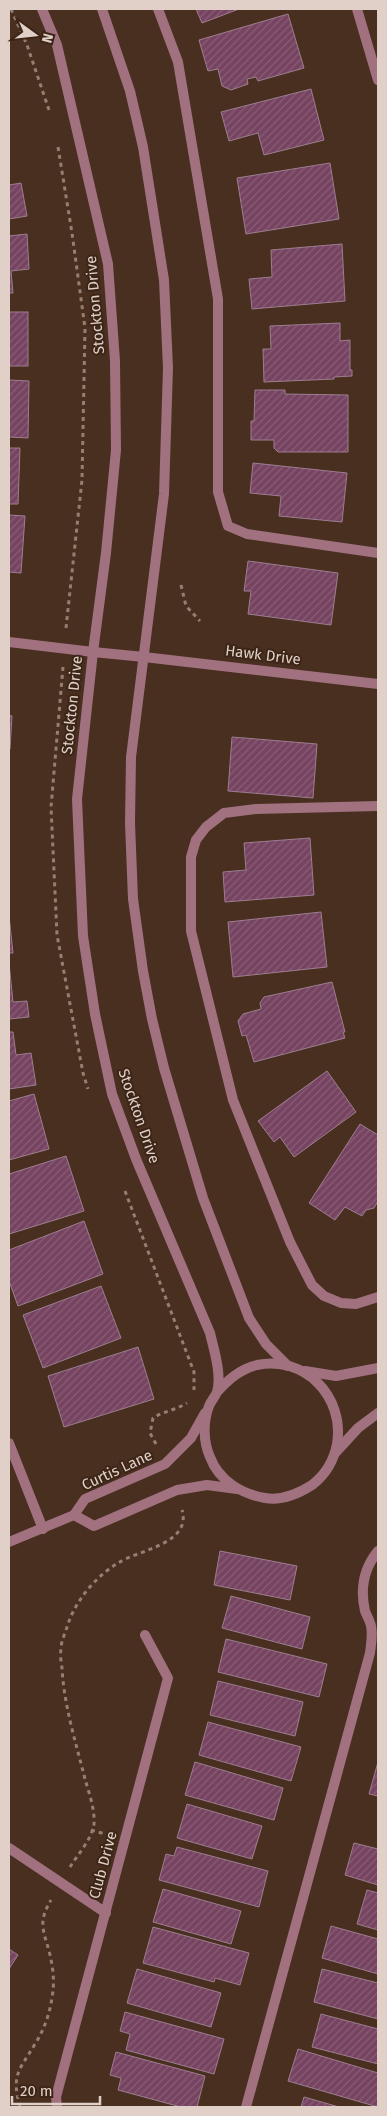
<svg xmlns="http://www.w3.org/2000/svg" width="387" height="2116" viewBox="0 0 387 2116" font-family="'Fira Sans',sans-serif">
<defs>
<pattern id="building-hatch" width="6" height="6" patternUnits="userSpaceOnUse" patternTransform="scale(1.25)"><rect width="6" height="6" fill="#764361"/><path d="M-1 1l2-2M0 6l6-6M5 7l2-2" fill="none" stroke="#895d76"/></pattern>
</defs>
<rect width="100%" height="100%" fill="#482f20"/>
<g fill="url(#building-hatch)" stroke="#9d7e8f">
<polygon points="196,9 239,9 202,23"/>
<polygon points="288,14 304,68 258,81 256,77 247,79 248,84 231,90 222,86 218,69 208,71 199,40"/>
<polygon points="311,89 324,140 264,155 258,133 229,141 221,112"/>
<polygon points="330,163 339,219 246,234 237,178"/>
<polygon points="21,183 27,216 9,219 9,185"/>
<polygon points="27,234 29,269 11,271 13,293 9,293 9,236"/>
<polygon points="342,244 345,301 252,309 249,279 272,277 271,250"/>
<rect x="9" y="312" width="19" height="54"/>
<polygon points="340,323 340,341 350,340 350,370 352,370 352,376 334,377 334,379 264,382 263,349 271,349 270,326"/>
<polygon points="9,380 29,381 28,438 9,437"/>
<polygon points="255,390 285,390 285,394 348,395 348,452 278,452 274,448 274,440 251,440 251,421 254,421"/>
<polygon points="9,448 20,448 18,504 9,504"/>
<polygon points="253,463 347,473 342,522 279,516 281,496 250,493"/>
<polygon points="9,515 25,516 21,573 9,572"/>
<polygon points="248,561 338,573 331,625 248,614 251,591 244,591"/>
<polygon points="9,715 12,716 10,749 9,749"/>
<polygon points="232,737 317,744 313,798 228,791"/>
<polygon points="310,838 314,895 225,902 223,872 246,870 244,843"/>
<polygon points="321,912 327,967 233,977 228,922"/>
<polygon points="9,916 13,953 9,953"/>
<polygon points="9,963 13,1002 27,1001 29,1017 9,1019"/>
<polygon points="332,982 345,1032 343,1032 345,1038 254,1062 246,1035 242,1036 238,1021 243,1014 261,1009 260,1003 264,997"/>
<polygon points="9,1032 13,1032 16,1055 31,1053 36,1085 9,1089"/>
<polygon points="327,1071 356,1112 294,1157 280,1137 274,1142 258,1121"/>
<polygon points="34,1094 49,1149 9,1160 9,1101"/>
<polygon points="360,1124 378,1135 378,1201 374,1208 366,1210 362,1216 345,1207 335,1220 309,1203"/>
<polygon points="66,1156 84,1211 9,1234 9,1174"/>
<polygon points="84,1221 103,1274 18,1306 9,1281 9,1250"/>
<polygon points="101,1286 121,1338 43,1368 23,1315"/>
<polygon points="138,1347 154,1399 64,1427 48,1376"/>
<polygon points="220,1551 297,1566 290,1600 214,1585"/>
<polygon points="231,1596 310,1617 302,1649 222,1628"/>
<polygon points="226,1639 327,1664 319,1697 218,1672"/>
<polygon points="218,1681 303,1702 295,1736 210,1715"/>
<polygon points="208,1722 301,1747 291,1781 199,1755"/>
<polygon points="195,1762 283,1788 274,1820 185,1795"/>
<polygon points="378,1762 378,1796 369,1794"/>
<polygon points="187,1804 262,1826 252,1859 177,1838"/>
<polygon points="354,1843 378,1849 378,1885 345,1875"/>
<polygon points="177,1847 268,1871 259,1907 159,1880 166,1854 174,1856"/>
<polygon points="163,1889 241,1911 231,1944 153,1922"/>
<polygon points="367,1890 378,1893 378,1930 357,1924"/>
<polygon points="331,1926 378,1939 378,1974 322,1958"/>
<polygon points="153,1927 249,1953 240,1985 215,1978 214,1982 143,1963"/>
<polygon points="9,1949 18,1955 9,1969"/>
<polygon points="137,1969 221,1993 211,2027 127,2003"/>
<polygon points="322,1969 378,1983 378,2019 314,2002"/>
<polygon points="125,2012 224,2039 214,2074 126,2050 130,2034 120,2031"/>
<polygon points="321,2014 378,2029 378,2064 312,2047"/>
<polygon points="298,2049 378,2073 378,2107 288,2081"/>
<polygon points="116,2052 205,2076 197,2107 181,2107 118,2090 121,2078 110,2075"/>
<polygon points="304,2097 339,2107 301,2107"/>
</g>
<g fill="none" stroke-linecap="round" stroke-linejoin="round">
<g stroke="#947f73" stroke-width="3" stroke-dasharray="4 4" stroke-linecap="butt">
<polyline points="11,9 27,45 49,110"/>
<polyline points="58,147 72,233 85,328 82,480 66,628"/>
<polyline points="181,585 186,606 200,621"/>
<polyline points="63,667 51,807 57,935 83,1073 88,1089"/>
<polyline points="125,1191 194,1372 194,1390"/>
<path d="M156 1444 150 1433 153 1418C164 1411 176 1410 187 1403"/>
<polyline points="91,1830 105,1834"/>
<path d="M70 1867C78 1854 92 1839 94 1824 95 1809 89 1793 85 1779 76 1743 64 1706 62 1668 61 1662 60 1655 61 1649 61 1641 65 1634 67 1627 75 1601 95 1577 118 1563 138 1550 192 1544 182 1510"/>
<path d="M20 2107C11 2074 19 2071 35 2044 44 2030 50 2013 52 1997 55 1982 53 1966 49 1951 43 1929 38 1922 51 1900"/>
</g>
<g stroke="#a1717f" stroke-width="10">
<polyline points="158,9 178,62 218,299 218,492 228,526 247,534 378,553"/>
<polyline points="378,806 256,809 224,813 206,827 196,840 191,857 191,931 233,1100 290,1242 312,1285 324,1296 341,1303 356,1304 378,1297"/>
<path d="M246 2107 370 1653C371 1644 373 1635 371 1626 370 1621 367 1616 365 1611 360 1589 364 1568 378 1551"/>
</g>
<g stroke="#a1717f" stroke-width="10">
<polyline points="357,9 378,80"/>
<polyline points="9,642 93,652"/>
<polyline points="144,657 378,684"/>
<polyline points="9,1443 43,1529"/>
<polyline points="9,1848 106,1913"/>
<polyline points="57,2107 56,2097 168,1678 145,1635"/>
</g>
<g stroke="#a1717f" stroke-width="10">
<path d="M42 9 57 45 108 264 115 361 116 450 106 553 93 652 77 799 83 936 95 1014 112 1094 136 1159 210 1333C214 1350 222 1375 217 1392 215 1397 211 1401 209 1406 203 1422 203 1441 210 1457 219 1481 242 1494 265 1498 282 1501 298 1494 312 1485 325 1475 334 1460 337 1444 345 1397 305 1355 257 1365 240 1369 228 1380 217 1392"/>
<polyline points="102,9 130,91 143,147 164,280 168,368 164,494 131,757 130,823 133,899 143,971 152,1019 164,1068 203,1198 249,1318 266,1344 288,1366"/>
<polyline points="93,652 144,657"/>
<polyline points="305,1371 336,1376 378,1368"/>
<polyline points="336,1452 358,1428 378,1413"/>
<polyline points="74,1515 94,1526 177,1490 207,1485 237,1489"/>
<polyline points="9,1542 74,1515 85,1499 165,1464 191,1438 205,1413"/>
</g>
</g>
<g text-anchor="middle" stroke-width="4" stroke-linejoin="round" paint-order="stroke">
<g font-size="15" fill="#e0d0c7" stroke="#3d2517">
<text transform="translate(95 305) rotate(-95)" y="5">Stockton Drive</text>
<text transform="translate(263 655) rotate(7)" y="5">Hawk Drive</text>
<text transform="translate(72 705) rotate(-84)" y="5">Stockton Drive</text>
<text transform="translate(139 1116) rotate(71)" y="5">Stockton Drive</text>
<text transform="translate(117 1470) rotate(-25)" y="5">Curtis Lane</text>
<text transform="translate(103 1865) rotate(-75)" y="5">Club Drive</text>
</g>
</g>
<rect width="387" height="2116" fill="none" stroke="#e0d0c7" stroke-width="20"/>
<g transform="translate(35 35) rotate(105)" stroke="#3d2517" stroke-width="4" paint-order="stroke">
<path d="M0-4L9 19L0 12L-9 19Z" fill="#e0d0c7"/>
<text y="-8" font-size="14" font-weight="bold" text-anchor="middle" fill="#e0d0c7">N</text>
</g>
<path d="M12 2096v8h88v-8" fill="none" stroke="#e0d0c7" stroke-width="2.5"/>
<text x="20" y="2096" font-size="15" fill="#e0d0c7" stroke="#3d2517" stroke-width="4" paint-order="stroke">20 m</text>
</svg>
